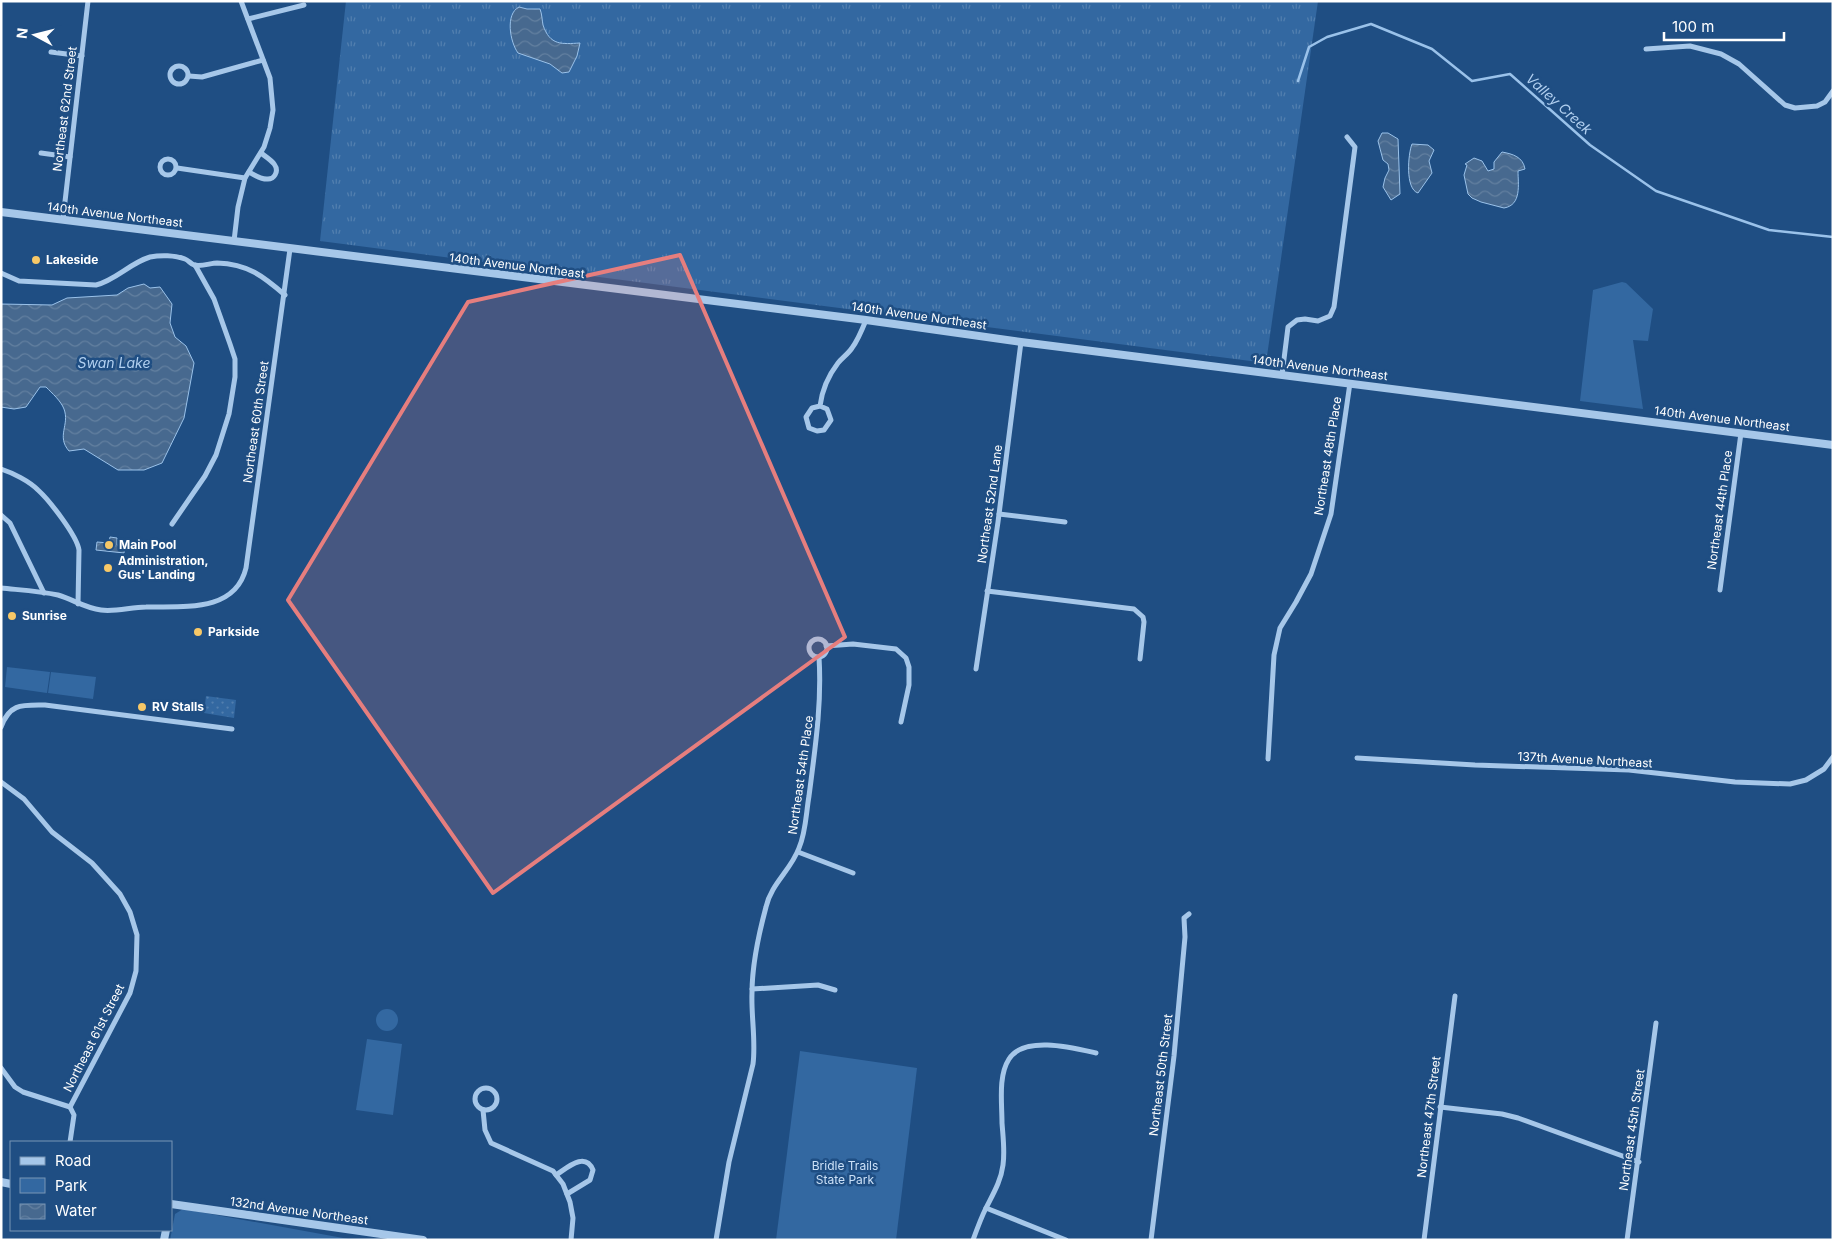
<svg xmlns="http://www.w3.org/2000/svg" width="1834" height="1241" viewBox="0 0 1834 1241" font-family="Inter,sans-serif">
<defs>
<pattern id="grass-tufts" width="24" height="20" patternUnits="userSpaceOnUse" patternTransform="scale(1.25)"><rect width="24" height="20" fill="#3368a1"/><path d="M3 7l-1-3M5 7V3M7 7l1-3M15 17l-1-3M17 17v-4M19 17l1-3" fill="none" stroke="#527faf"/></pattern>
<pattern id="garden-dots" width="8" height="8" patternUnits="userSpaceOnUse" patternTransform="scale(1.25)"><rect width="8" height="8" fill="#3368a1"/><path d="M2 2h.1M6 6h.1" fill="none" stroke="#527faf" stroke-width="1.8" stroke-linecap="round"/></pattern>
<pattern id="water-waves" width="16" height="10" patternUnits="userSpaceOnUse" patternTransform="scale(1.25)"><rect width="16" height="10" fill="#47698f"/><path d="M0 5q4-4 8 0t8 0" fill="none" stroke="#6380a0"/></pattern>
</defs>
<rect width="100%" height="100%" fill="#1f4e83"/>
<polygon fill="url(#grass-tufts)" points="346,1 1318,1 1266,363 320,241"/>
<g fill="#3368a1">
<polygon points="1622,282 1626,283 1653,309 1648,341 1633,340 1643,409 1580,401 1593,290"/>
<polygon points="7,667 50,672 47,693 5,687"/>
<polygon points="51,672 96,677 93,699 48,693"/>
<circle cx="387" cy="1020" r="11"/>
<polygon points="367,1039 402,1044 393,1115 356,1110"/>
<polygon points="800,1051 917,1068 896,1240 776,1240"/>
<polygon points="183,1209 354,1240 170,1240 175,1214"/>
</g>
<polygon fill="url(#garden-dots)" points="206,696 236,700 234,718 204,713"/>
<g fill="url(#water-waves)" stroke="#9ac2ea">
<path d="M519 7 527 9H540C542 14 542 20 543 25 550 46 562 44 580 43L577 56 569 72 562 73 550 64 518 53C510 42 505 14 519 7Z"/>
<polygon points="1382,133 1388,133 1398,139 1400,194 1391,200 1383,187 1385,178 1389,170 1388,164 1383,160 1378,141"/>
<path d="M1412 144 1428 145 1434 150 1429 161 1432 173 1418 193C1405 189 1408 154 1412 144Z"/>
<path d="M1502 152C1513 154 1523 157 1525 169L1518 171C1518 184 1522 205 1504 208L1481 202 1472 198 1468 194 1464 175 1467 165 1465 164 1474 158 1482 161 1488 171 1494 169V162Z"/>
<path d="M144 284 150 288 160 287 172 304 170 323 175 337 186 346 194 363 184 418 162 463 144 470H118L84 449 69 451C56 436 70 425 64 409 61 401 52 393 46 387H40L26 407 14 409 1 407V304L52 305 67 298 117 295 128 288Z"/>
<polygon points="110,537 117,538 117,545 125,546 124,553 96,550 97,542 109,543"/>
</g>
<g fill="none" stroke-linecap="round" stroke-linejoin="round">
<polyline stroke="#9ac2ea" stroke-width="2.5" points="1298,81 1309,47 1327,37 1371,24 1432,49 1472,81 1510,74 1590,145 1656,191 1769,230 1833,237"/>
<g stroke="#a6c7e9" stroke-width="5">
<polyline points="248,19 304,5"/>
<polyline points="1646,49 1690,46 1721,54 1739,64 1785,105 1795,108 1817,106 1825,102 1833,91"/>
<polyline points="51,52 82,56"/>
<circle cx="179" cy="75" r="9"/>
<polyline points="189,76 202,77 263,60"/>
<polyline points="41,153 70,157"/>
<circle cx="168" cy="167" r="8"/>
<polyline points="177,168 245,178"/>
<path d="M249 172C254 175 262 180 268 179 271 179 274 177 275 175 281 165 267 158 261 153"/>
<polyline points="63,219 88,1"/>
<polyline points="234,241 238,207 245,178 264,147 270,128 273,110 270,78 241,1"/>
<path d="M1 273 19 281 96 285C116 280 130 263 150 257 160 255 175 255 185 259 188 260 191 264 194 265 201 267 211 263 217 263 248 264 263 276 285 295"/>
<polyline points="1282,375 1288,327 1297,320 1305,319 1318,321 1330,316 1334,307 1355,147 1347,137"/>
<path d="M820 406 812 408 806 417 809 428 817 431 824 430 831 420 827 409 820 406C822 390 828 376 838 363 842 358 848 354 852 348 858 340 862 330 866 320"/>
<path d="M1 469C13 473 29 481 38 490 50 501 77 536 79 550L78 604"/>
<polyline points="999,514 1065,522"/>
<polyline points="1,515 10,523 44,593"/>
<polyline points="172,524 205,476 216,455 229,414 235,377 235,359 230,344 214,299 195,265"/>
<path d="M1 588C20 590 39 591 58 595 72 599 85 608 101 610 116 612 131 607 146 607 183 606 235 613 246 568L290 249"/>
<polyline points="1720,590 1741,433"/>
<polyline points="987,591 1134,609 1143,617 1144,622 1140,659"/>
<circle cx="818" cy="648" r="9"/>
<polyline points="826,646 853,644 896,649 906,658 909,667 909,685 901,722"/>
<polyline points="976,669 998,522 1021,342"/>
<path d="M1 727C10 703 22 705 45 705L232 729"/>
<polyline points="1357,758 1475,765 1629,770 1735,782 1790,784 1806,780 1824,769 1833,757"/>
<polyline points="1268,759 1274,655 1280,628 1296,602 1311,574 1331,514 1350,383"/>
<polyline points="1,782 24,799 52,832 92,863 120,894 130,912 137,935 136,971 130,993 70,1107 74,1115 70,1142"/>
<polyline points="798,852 853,873"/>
<polyline points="752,989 818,985 835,990"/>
<polyline points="1,1068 15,1087 23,1092 70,1107"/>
<circle cx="486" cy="1099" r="11"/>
<polyline points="1440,1107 1502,1114 1518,1118 1639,1162"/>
<polyline points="483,1110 485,1130 491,1143 553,1171 563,1184 570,1202 573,1218 571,1240"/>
<path d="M556 1175C567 1168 585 1151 593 1170L590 1180 567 1194"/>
<polyline points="986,1208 1066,1240"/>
<path d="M716 1240 729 1162 753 1064C756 1041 751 1016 752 993 752 966 759 933 766 907 771 884 791 870 799 848 806 832 806 813 809 796 815 749 822 704 819 657"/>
<path d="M973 1240C977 1229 981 1218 986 1208 993 1194 1001 1181 1003 1165 1005 1151 1003 1137 1002 1123 1002 1103 998 1076 1009 1059 1024 1035 1074 1048 1096 1053"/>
<polyline points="1151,1240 1174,1056 1185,937 1184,918 1189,914"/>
<polyline points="1424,1240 1455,996"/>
<polyline points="1627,1240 1656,1023"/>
</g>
<g stroke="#a6c7e9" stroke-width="8">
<polyline points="1,212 866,320 1021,342 1833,445"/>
<polyline points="1,1182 11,1184"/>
<polyline points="171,1204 423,1240"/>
<polyline points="164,1240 166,1230"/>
</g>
</g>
<path fill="#e67e7e" fill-opacity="0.2" stroke="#e67e7e" stroke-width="4" stroke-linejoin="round" d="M680 255 845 637 493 893 288 600 468 302Z"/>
<g fill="#f7c867" stroke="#1f4e83" stroke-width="2">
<circle cx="36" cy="260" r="5"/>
<circle cx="109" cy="545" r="5"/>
<circle cx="108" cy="568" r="5"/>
<circle cx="12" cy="616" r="5"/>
<circle cx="198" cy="632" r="5"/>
<circle cx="142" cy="707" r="5"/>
</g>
<g text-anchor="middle" stroke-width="5" stroke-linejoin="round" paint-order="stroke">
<g font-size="12" fill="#fff" stroke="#1f4e83">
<text transform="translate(65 109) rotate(-83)" y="4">Northeast 62nd Street</text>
<text transform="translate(115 215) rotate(7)" y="4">140th Avenue Northeast</text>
<text transform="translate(517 266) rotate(7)" y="4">140th Avenue Northeast</text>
<text transform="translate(919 316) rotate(8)" y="4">140th Avenue Northeast</text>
<text transform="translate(1320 368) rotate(7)" y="4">140th Avenue Northeast</text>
<text transform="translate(1722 419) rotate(7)" y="4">140th Avenue Northeast</text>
<text transform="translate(256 422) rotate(-82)" y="4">Northeast 60th Street</text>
<text transform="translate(1328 456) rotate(-81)" y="4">Northeast 48th Place</text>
<text transform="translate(990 504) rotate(-82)" y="4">Northeast 52nd Lane</text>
<text transform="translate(1720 510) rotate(-82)" y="4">Northeast 44th Place</text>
<text transform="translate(1585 760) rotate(3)" y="4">137th Avenue Northeast</text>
<text transform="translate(801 775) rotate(-82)" y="4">Northeast 54th Place</text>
<text transform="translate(94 1038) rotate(-63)" y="4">Northeast 61st Street</text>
<text transform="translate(1161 1075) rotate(-83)" y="4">Northeast 50th Street</text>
<text transform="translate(1429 1117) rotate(-83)" y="4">Northeast 47th Street</text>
<text transform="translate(1632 1130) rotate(-82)" y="4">Northeast 45th Street</text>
<text transform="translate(299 1211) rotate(8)" y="4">132nd Avenue Northeast</text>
</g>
<g font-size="12" font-weight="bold" fill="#fff" stroke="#1f4e83" text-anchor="start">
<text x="46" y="264">Lakeside</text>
<text x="119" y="549">Main Pool</text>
<text x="118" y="565">Administration,<tspan x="118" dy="14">Gus' Landing</tspan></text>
<text x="22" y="620">Sunrise</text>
<text x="208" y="636">Parkside</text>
<text x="152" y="711">RV Stalls</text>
</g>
<g font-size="12" fill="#cbe0f7" stroke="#1f4e83">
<text x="845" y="1170">Bridle Trails<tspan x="845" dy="14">State Park</tspan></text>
</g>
<g font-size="14" font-style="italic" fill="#b2d0f0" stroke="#1f4e83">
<text transform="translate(1559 104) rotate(42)" y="5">Valley Creek</text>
<text x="114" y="368">Swan Lake</text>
</g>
</g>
<rect width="1834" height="1241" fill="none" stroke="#ffffff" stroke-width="5"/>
<rect x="10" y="1141" width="162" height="90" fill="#1f4e83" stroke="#7995b5"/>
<rect x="20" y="1157" width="25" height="8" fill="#a6c7e9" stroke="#7995b5"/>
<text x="55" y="1166" font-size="15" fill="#ffffff">Road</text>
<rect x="20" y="1178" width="25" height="15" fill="#3368a1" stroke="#7995b5"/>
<text x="55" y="1191" font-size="15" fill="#ffffff">Park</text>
<rect x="20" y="1204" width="25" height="15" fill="url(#water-waves)" stroke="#7995b5"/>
<text x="55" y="1216" font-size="15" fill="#ffffff">Water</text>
<g transform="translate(35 35) rotate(277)" stroke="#1f4e83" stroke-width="4" paint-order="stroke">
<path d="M0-4L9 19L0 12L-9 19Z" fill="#ffffff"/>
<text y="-8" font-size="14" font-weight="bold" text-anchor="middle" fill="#ffffff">N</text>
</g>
<path d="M1664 32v8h120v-8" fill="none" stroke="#ffffff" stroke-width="2.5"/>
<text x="1672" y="32" font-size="15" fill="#ffffff" stroke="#1f4e83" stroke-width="4" paint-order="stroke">100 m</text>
</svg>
